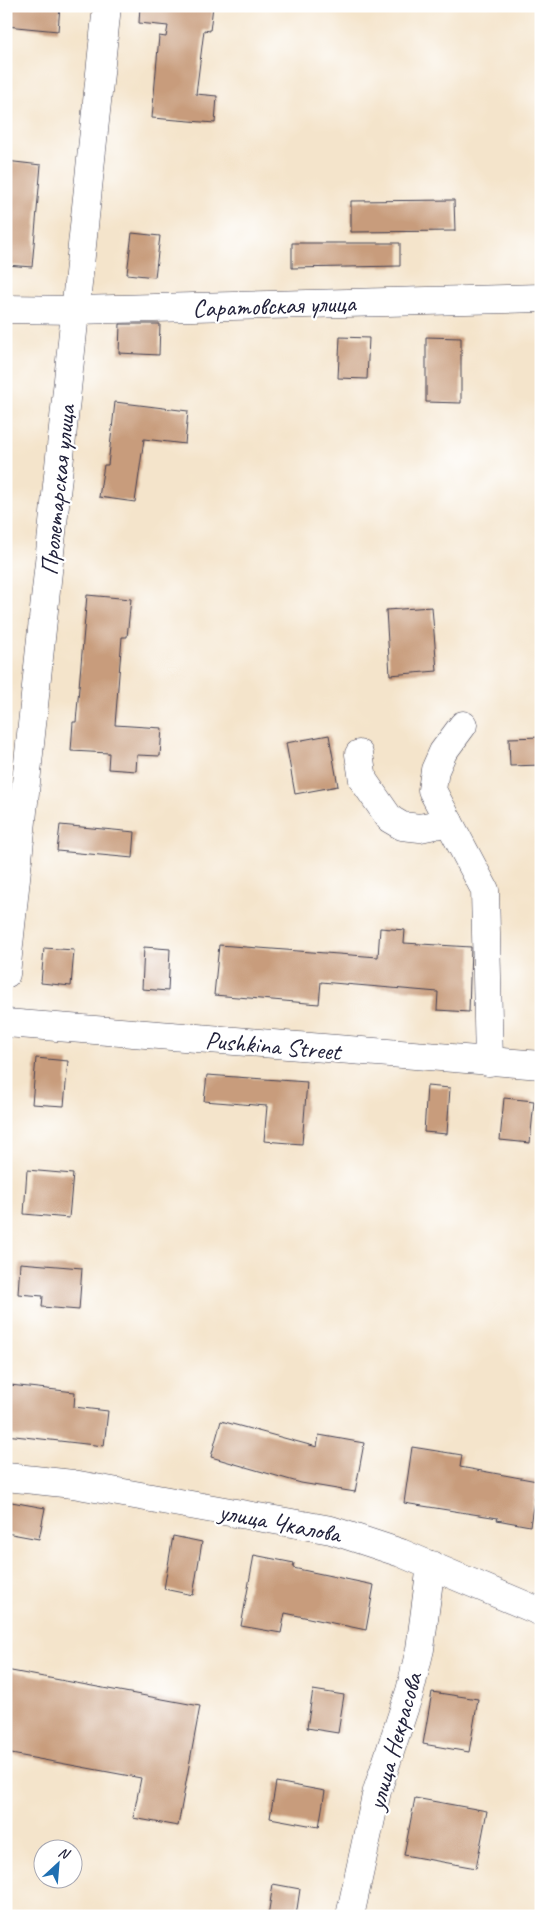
<svg xmlns="http://www.w3.org/2000/svg" width="547" height="1922" viewBox="0 0 547 1922" font-family="Caveat,sans-serif">
<rect width="100%" height="100%" fill="#fff"/>
<filter id="ink" filterUnits="userSpaceOnUse"><feTurbulence type="fractalNoise" baseFrequency=".02" numOctaves="2"/><feDisplacementMap in="SourceGraphic" scale="10" xChannelSelector="R" yChannelSelector="G"/><feConvolveMatrix kernelMatrix="1 2 1 2 8 2 1 2 1" color-interpolation-filters="sRGB"/></filter>
<filter id="wash" filterUnits="userSpaceOnUse"><feTurbulence type="fractalNoise" baseFrequency=".0096" numOctaves="4" result="noise"/><feDisplacementMap in="SourceGraphic" scale="20" xChannelSelector="R" yChannelSelector="G"/><feGaussianBlur stdDeviation="1.12" result="paint"/><feColorMatrix in="noise" values="0 0 0 0 0 0 0 0 0 0 0 0 0 0 0 0 0 1.4 0 .05"/><feComposite in="paint" operator="in"/></filter>
<g filter="url(#wash)">
<rect width="100%" height="100%" fill="#f4e4cb"/>
<g id="blocks">
<g fill="#c89c7b">
<polygon points="6,6 60,6 58,31 6,26"/>
<polygon points="140,6 213,6 210,31 204,30 196,94 217,96 215,123 152,118 159,36 166,37 168,26 139,23"/>
<polygon points="6,161 41,165 32,267 6,265"/>
<polygon points="454,200 455,231 351,232 351,201"/>
<polygon points="132,233 160,236 155,277 127,274"/>
<polygon points="292,243 400,243 400,266 292,268"/>
<polygon points="120,324 160,324 159,355 119,353"/>
<polygon points="340,337 369,338 367,379 338,378"/>
<polygon points="426,337 461,338 461,403 426,402"/>
<polygon points="115,402 188,411 185,444 144,439 135,502 99,497 104,465 108,465"/>
<polygon points="87,595 131,599 127,637 122,637 115,725 162,728 160,756 137,755 136,771 108,769 109,753 71,751 73,722 76,722"/>
<polygon points="432,607 437,671 390,675 386,610"/>
<polygon points="329,735 338,786 295,794 286,743"/>
<polygon points="541,737 541,765 510,766 509,738"/>
<polygon points="60,825 135,832 133,858 57,851"/>
<polygon points="380,928 405,930 404,943 471,947 469,1012 437,1010 438,992 321,982 319,1004 214,995 219,945 378,957"/>
<polygon points="144,947 170,949 168,991 142,989"/>
<polygon points="44,948 74,950 71,986 41,983"/>
<polygon points="36,1058 68,1061 64,1106 32,1104"/>
<polygon points="207,1075 307,1082 302,1144 264,1141 267,1106 204,1101"/>
<polygon points="427,1086 450,1088 447,1134 424,1132"/>
<polygon points="504,1098 534,1101 530,1143 500,1140"/>
<polygon points="27,1170 73,1174 69,1218 24,1214"/>
<polygon points="20,1263 82,1268 79,1310 42,1307 43,1296 18,1294"/>
<polygon points="10,1385 75,1392 74,1407 108,1411 104,1446 6,1435"/>
<polygon points="221,1421 317,1447 319,1435 364,1443 355,1492 301,1483 211,1457"/>
<polygon points="412,1447 462,1455 460,1467 537,1481 530,1526 497,1520 498,1518 404,1503"/>
<polygon points="6,1501 45,1508 39,1539 6,1533"/>
<polygon points="173,1536 202,1542 193,1595 164,1589"/>
<polygon points="254,1555 294,1563 293,1568 374,1585 366,1630 285,1613 281,1633 241,1626"/>
<polygon points="6,1670 200,1706 178,1826 133,1818 141,1778 6,1753"/>
<polygon points="313,1690 344,1695 338,1733 307,1728"/>
<polygon points="432,1692 478,1699 469,1752 423,1744"/>
<polygon points="276,1782 325,1791 319,1827 270,1818"/>
<polygon points="415,1798 487,1811 476,1868 404,1855"/>
<polygon points="273,1884 300,1889 296,1916 268,1916"/>
</g>
</g>
</g>
<g filter="url(#ink)">
<use href="#blocks" fill-opacity="0" stroke="#423f51" stroke-width="1"/>
<g fill="none" stroke-linecap="round" stroke-linejoin="round">
<defs>
<g id="minor">
<polyline points="6,309 76,310 541,298"/>
<polyline points="463,725 443,752 435,770 432,790 485,890 489,1062"/>
<polyline points="359,754 363,780 390,819 402,826 420,828 449,822"/>
<polyline points="6,974 107,6"/>
<polyline points="6,1023 541,1065"/>
<polyline points="6,1477 73,1484 331,1530 401,1553 541,1612"/>
<polyline points="350,1916 377,1791 410,1691 420,1649 431,1565"/>
</g>
</defs>
<use href="#minor" stroke="#423f51" stroke-width="29"/>
<use href="#minor" stroke="#fff" stroke-width="28"/>
</g>
</g>
<g text-anchor="middle" stroke-width="4.5" stroke-linejoin="round" paint-order="stroke">
<g font-size="25" fill="#22223b" stroke="#fff">
<text transform="translate(274 305) rotate(-2)" y="9">Саратовская улица</text>
<text transform="translate(57 490) rotate(-84)" y="9">Пролетарская улица</text>
<text transform="translate(273 1045) rotate(5)" y="9">Pushkina Street</text>
<text transform="translate(280 1522) rotate(11)" y="9">улица Чкалова</text>
<text transform="translate(394 1741) rotate(-74)" y="9">улица Некрасова</text>
</g>
</g>
<rect width="547" height="1922" fill="none" stroke="#fff" stroke-width="25"/>
<g transform="translate(58 1864) rotate(26)"><circle r="24" fill="#ffffff" stroke="#a7a7b1"/>
<path d="M0-4L9 19L0 12L-9 19Z" fill="#1f6fb2"/>
<text y="-8" font-size="14" font-weight="bold" text-anchor="middle" fill="#22223b">N</text>
</g>
</svg>
